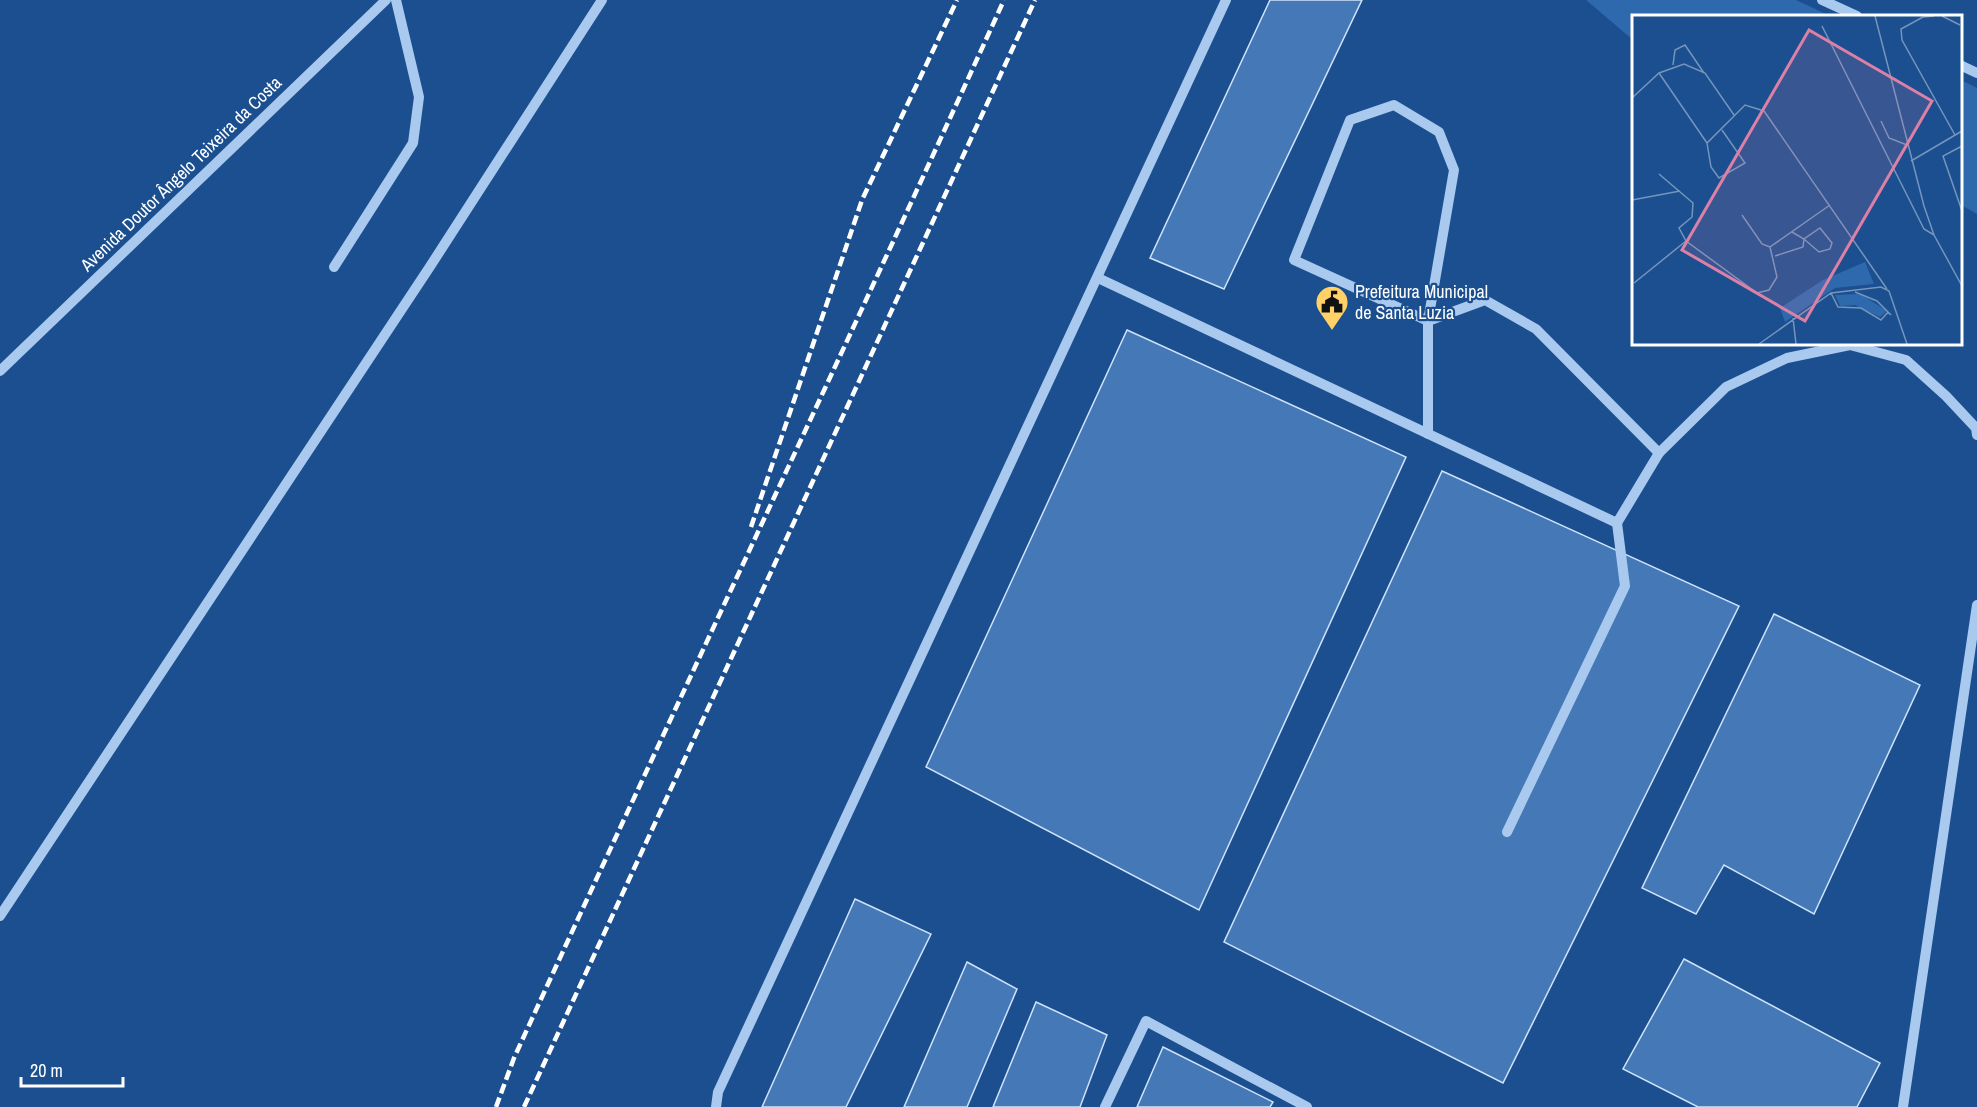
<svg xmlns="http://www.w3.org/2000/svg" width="1977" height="1107" viewBox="0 0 1977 1107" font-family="'Archivo Narrow',sans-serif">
<rect width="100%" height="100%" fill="#1b4f8f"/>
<g fill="#2e69ad">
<polygon points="1586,0 1796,0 1830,16 1634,16 1633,40"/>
<polygon points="1961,80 1977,88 1977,214 1961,205"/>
</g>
<g fill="#4478b7" stroke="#cfe3fa" stroke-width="1.5">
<polygon points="1270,0 1362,0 1224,289 1150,258"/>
<polygon points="1127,330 1406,457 1199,910 926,767"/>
<polygon points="1442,471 1739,606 1503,1083 1224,942"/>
<polygon points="1774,614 1920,685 1814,914 1724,865 1696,914 1642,888"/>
<polygon points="855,899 931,934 846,1107 762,1107"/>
<polygon points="1684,959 1880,1063 1857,1107 1698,1107 1623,1069"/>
<polygon points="967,962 1017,989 967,1107 904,1107"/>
<polygon points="1036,1002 1107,1035 1080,1107 993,1107"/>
<polygon points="1163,1047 1273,1102 1270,1107 1137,1107"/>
</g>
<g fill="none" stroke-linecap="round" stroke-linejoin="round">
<g stroke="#a9c9ee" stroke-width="10">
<polyline points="1822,0 1857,16"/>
<polyline points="1960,65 1977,73"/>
<polyline points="334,267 413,143 419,97 396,0"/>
<polyline points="1098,278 1617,523 1659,453 1726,387 1787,358 1850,345 1906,360 1946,396 1976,428 1977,435"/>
<polyline points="0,371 386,0"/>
<polyline points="1428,434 1428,321 1454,170 1439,132 1394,105 1350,120 1294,260 1428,321 1485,300 1536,329 1659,453"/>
<polyline points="1507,832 1625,586 1617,523"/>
<polyline points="0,916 431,265 602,0"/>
<polyline points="716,1107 718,1092 1226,0"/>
<polyline points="1105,1107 1146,1021 1307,1107"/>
<polyline points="1903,1107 1977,605"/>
</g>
<g stroke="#fff" stroke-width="4.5" stroke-dasharray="10 4.5" stroke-linecap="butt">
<polyline points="751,527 862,200 957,0"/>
<path d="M496 1107 514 1058C676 704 843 354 1004 0"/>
<polyline points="524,1107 1035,0"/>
</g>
</g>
<defs>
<symbol id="civic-pin" viewBox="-11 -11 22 30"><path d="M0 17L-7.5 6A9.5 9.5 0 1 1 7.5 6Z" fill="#ffd166" stroke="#1b4f8f"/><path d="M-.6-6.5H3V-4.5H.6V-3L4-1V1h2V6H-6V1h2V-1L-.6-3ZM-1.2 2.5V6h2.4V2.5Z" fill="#111"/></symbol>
</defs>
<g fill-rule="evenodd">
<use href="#civic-pin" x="1313" y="283" width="38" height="52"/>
</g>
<g text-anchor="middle" stroke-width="4.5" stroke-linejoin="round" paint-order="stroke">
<g font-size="18" fill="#fff" stroke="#1b4f8f">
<text transform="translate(181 174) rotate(-44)" y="6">Avenida Doutor Ângelo Teixeira da Costa</text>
</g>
<g font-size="18" fill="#fff" stroke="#1b4f8f" text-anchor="start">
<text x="1355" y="298">Prefeitura Municipal<tspan x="1355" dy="21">de Santa Luzia</tspan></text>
</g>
</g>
<g transform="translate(1632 15)">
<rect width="330" height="330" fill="#1b4f8f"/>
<path d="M233 247 242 269 203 273 153 307 148 293 191 265ZM225 279 232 281 255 296 248 302 223 290 208 291 203 280Z" fill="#2e69ad"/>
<path fill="none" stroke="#7695bc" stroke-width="1.5" d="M243 1 292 191 302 220 330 271M302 1 291 2 269 14 270 25 323 120M310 1 328 10M190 11 292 214 302 220M41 50 43 35 53 30 72 58M27 58 75 128 113 90 132 96 255 274M0 83 27 58 52 49 73 58 102 100M249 106 257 123 275 130M75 128 79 152 87 163 113 148 90 115M330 131 311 141 330 196M279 146 330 116M27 159 61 188 60 202 47 213 54 226 125 278 137 275 145 262 138 232 198 190M0 185 48 176M110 200 130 229 138 232M143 241 171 232 172 224 188 213 200 228 198 234 187 237 172 224 160 217M2 268 54 226M223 277 245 286 259 300M199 278 206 292 229 293 249 305 256 297M161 303 164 329M127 329 199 278 249 272 257 276 275 329"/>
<path fill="#dd80a5" fill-opacity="0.15" stroke="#dd80a5" stroke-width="3" d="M177 15 300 86 173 306 50 235Z"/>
<rect width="330" height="330" fill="none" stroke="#fff" stroke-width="3"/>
</g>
<path d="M21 1077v9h102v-9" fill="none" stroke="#ffffff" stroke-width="3"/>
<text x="30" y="1077" font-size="18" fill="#ffffff" stroke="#1b4f8f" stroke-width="4.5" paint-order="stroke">20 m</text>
</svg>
